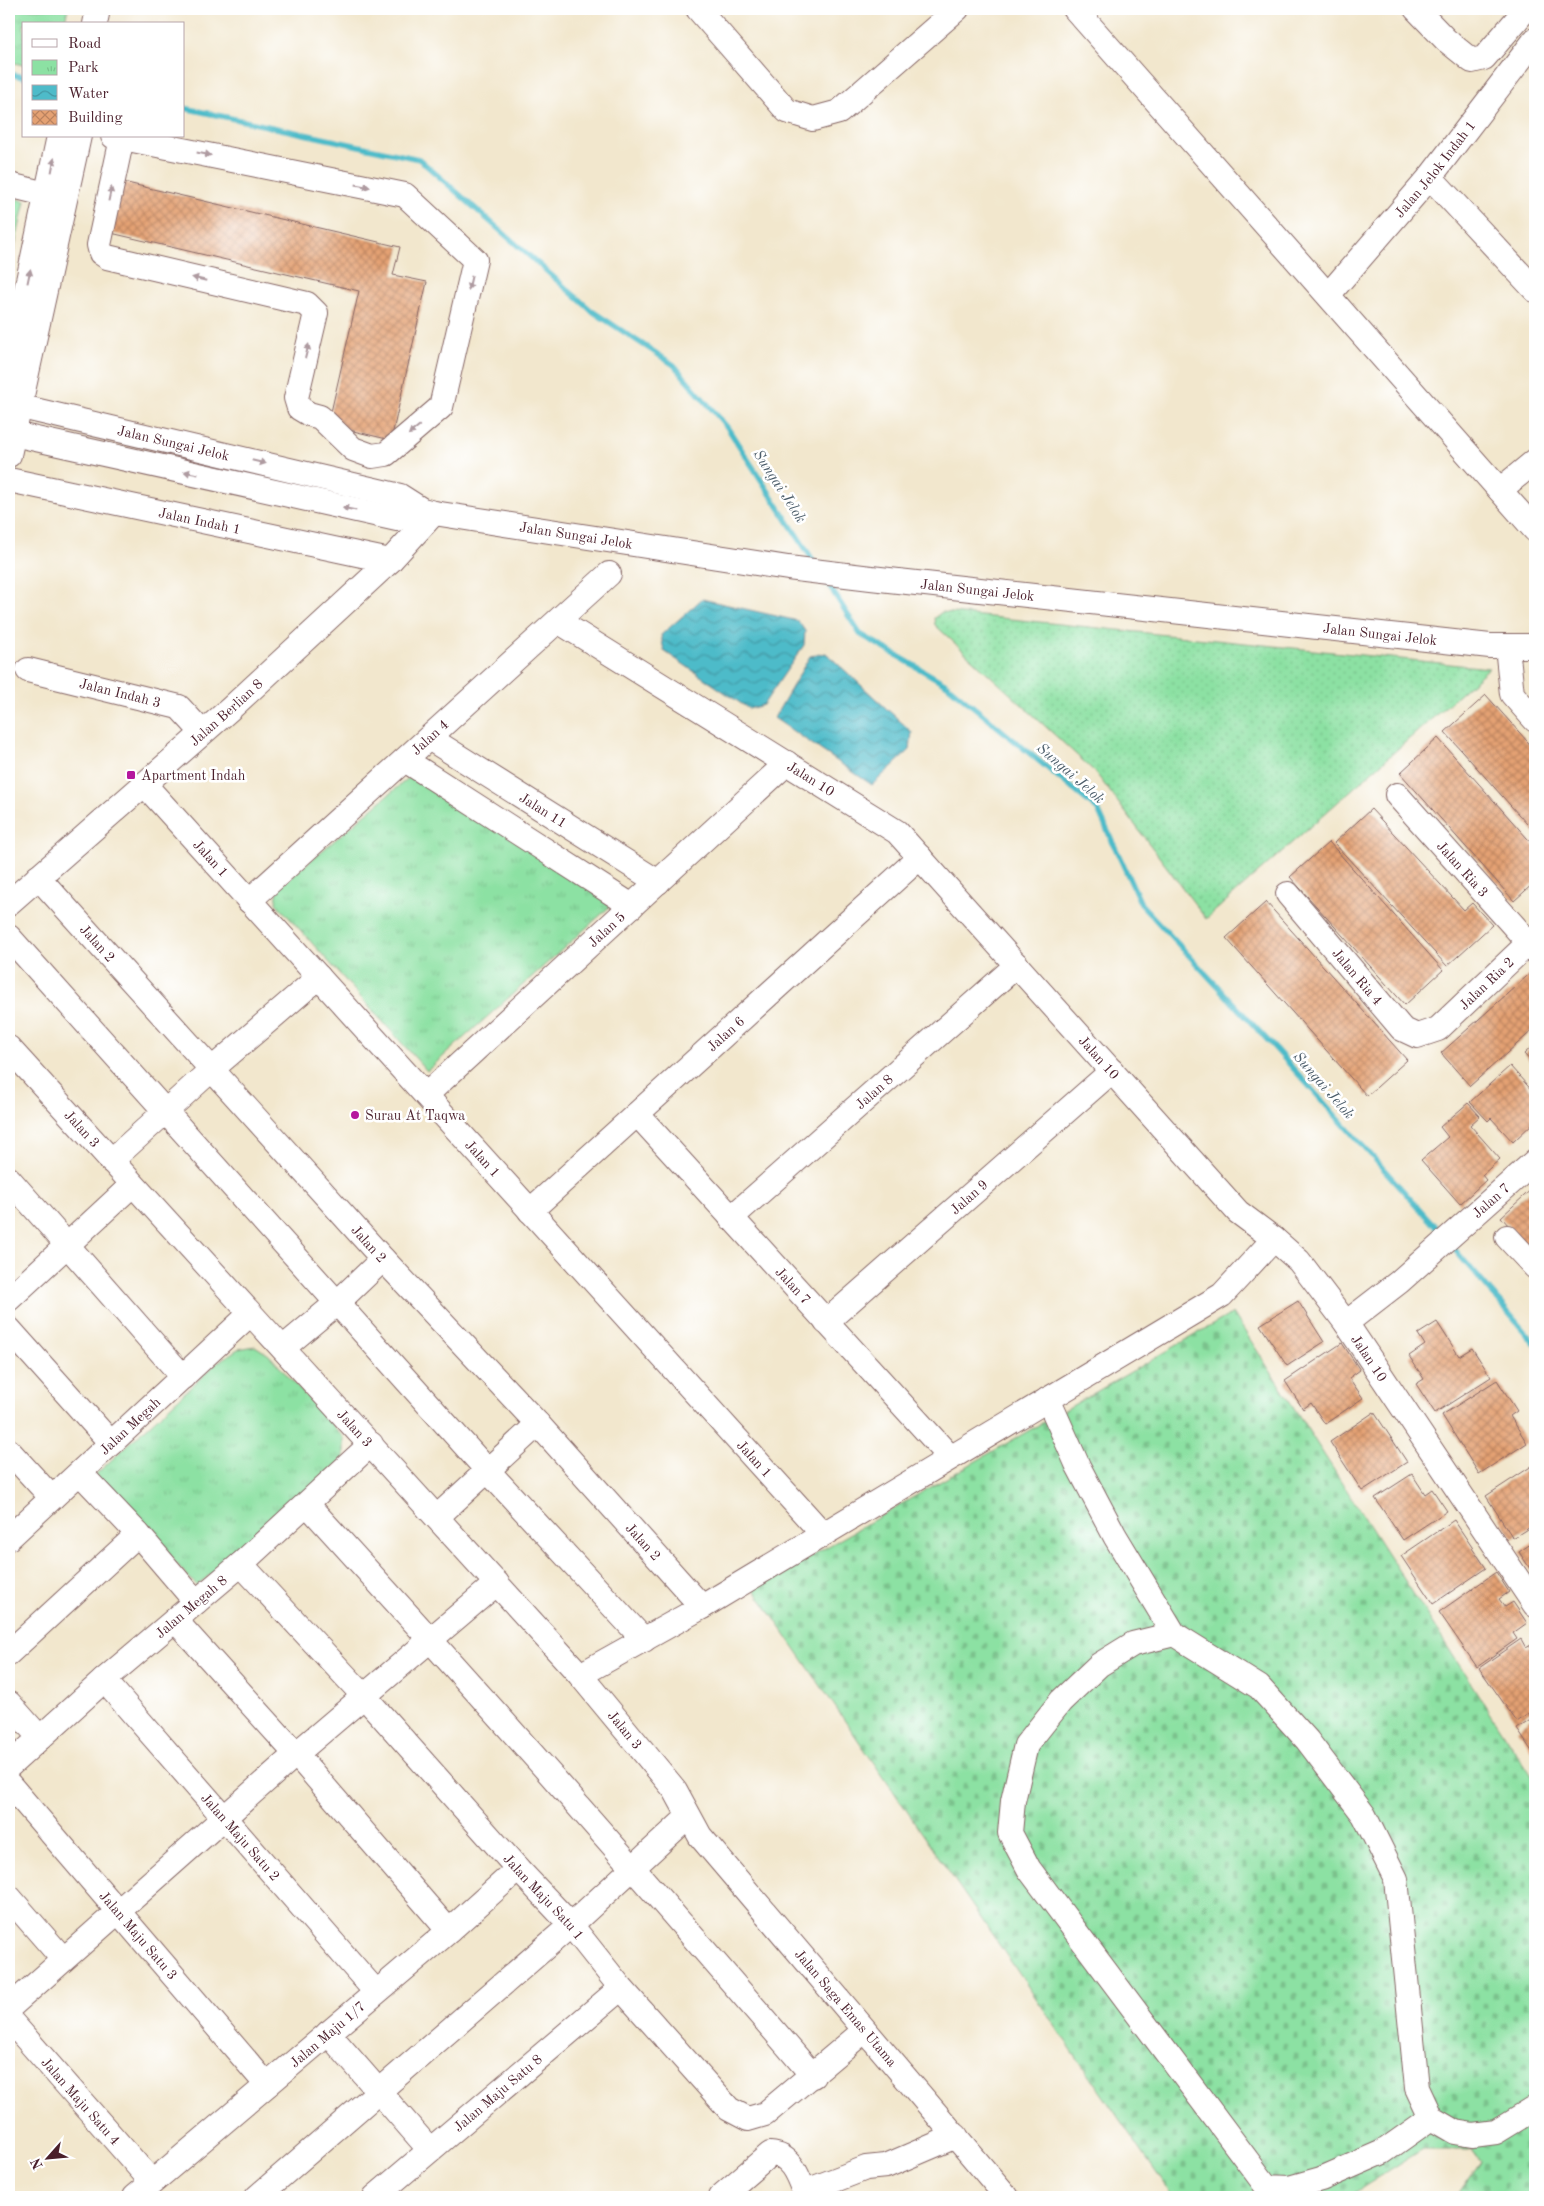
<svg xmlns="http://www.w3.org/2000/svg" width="1544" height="2206" viewBox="0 0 1544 2206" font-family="'Old Standard TT',serif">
<defs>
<pattern id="grass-dots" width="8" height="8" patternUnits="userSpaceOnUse" patternTransform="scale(1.25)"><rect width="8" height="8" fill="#8ce1a3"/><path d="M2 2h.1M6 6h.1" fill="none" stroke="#7ac18c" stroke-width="1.8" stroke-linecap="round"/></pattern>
<pattern id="cemetery-stones" width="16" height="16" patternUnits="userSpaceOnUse" patternTransform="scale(1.25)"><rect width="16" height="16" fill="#8ce1a3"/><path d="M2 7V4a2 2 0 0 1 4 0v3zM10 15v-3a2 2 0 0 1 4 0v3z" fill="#7ac18c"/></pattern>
<pattern id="park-tufts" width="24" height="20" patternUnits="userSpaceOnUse" patternTransform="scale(1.25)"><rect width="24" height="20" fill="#8ce1a3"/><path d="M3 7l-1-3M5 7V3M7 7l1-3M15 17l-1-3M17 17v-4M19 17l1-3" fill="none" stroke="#7ac18c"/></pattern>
<pattern id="water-waves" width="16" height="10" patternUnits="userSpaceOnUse" patternTransform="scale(1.25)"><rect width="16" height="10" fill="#4ebbc9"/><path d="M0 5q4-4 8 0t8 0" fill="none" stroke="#4397a3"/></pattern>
<pattern id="building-cross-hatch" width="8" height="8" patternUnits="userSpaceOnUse" patternTransform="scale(1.25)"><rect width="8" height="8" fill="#e4a173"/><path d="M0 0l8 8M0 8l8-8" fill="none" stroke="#bb835f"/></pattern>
</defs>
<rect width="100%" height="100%" fill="#fff"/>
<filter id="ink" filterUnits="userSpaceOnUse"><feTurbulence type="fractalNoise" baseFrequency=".02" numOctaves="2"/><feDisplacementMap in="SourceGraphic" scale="10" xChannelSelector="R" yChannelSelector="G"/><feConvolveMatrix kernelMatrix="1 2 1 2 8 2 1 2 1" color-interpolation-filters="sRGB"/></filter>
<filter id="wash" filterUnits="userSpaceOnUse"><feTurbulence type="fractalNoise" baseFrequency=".0096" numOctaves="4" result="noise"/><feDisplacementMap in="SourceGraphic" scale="20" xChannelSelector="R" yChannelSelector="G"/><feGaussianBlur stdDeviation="1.12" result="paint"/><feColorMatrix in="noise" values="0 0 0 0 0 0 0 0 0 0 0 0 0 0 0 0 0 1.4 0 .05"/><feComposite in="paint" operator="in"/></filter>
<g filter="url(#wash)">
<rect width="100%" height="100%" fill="#f2e7cd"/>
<polygon fill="url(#grass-dots)" stroke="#6b8067" points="942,612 1489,668 1206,919 1095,772 935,625 934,618"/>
<polygon fill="url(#cemetery-stones)" stroke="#6b8067" points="1233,1313 1535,1783 1535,2197 1456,2197 1481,2161 1472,2149 1423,2149 1348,2197 1173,2197 754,1589"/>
<g fill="url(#park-tufts)" stroke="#6b8067">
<polygon points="9,9 68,9 64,24 24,24 24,65 9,62"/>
<polygon points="9,197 25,201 9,273"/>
<polygon points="412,775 614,903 427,1071 276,903 278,888"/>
<polygon points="255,1346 269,1355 344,1438 344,1458 197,1586 94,1476 218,1362 238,1349"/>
</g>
<g fill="url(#water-waves)" stroke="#4c6d7a">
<polygon points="702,599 798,621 805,631 804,645 763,705 749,709 664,651 661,635"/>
<polygon points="826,653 912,732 910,750 872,785 774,718 810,656"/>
</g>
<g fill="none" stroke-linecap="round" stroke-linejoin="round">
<g stroke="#4ebbc9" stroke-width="5.5">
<polyline points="9,74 24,77"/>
<polyline points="184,108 419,159 592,311 674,365 727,427 816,565"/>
<polyline points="825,579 860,634 946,684 1098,810 1141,904 1272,1045 1443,1235"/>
<polyline points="1450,1244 1535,1344"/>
</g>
</g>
<g id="blocks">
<g fill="url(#building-cross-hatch)">
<polygon points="123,182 400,247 393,275 427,282 391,440 328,425 359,291 111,233"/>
<polygon points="1486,695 1535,750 1535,833 1445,732"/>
<polygon points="1438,738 1535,847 1535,882 1514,901 1400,773"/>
<polygon points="1371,809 1464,910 1472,903 1492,925 1447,966 1334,843"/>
<polygon points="1329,842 1443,970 1405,1005 1290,877"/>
<polygon points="1266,902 1407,1060 1367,1096 1226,938"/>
<polygon points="1535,969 1535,1028 1470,1086 1441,1053"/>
<polygon points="1535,1044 1535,1066 1524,1054"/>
<polygon points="1510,1066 1535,1094 1535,1121 1513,1142 1491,1118 1488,1121 1470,1102"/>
<polygon points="1468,1103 1480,1116 1470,1125 1500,1159 1482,1175 1486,1180 1460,1204 1421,1160 1448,1137 1440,1127"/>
<polygon points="1535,1186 1535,1255 1501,1217"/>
<polygon points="1298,1301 1324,1342 1287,1366 1260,1325"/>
<polygon points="1437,1322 1459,1356 1472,1348 1491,1377 1435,1413 1416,1384 1424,1379 1409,1356 1425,1345 1418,1334"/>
<polygon points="1342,1343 1360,1370 1349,1378 1363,1398 1325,1424 1311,1403 1303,1409 1285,1381"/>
<polygon points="1497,1380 1517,1411 1510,1416 1527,1443 1479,1474 1442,1415"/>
<polygon points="1374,1412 1407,1462 1362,1491 1330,1442"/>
<polygon points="1532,1466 1535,1471 1535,1524 1513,1538 1486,1496"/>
<polygon points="1412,1474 1425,1494 1432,1489 1447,1511 1403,1540 1375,1498"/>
<polygon points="1454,1520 1486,1568 1433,1604 1401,1556"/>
<polygon points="1535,1541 1535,1576 1519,1552"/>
<polygon points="1496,1572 1509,1592 1499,1599 1505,1607 1513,1602 1527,1623 1513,1633 1517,1639 1477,1667 1439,1612"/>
<polygon points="1521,1639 1526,1648 1534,1643 1535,1645 1535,1709 1517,1722 1479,1668"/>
<polygon points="1535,1717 1535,1756 1517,1729"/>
</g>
</g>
</g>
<g filter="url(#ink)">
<use href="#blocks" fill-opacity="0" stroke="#856564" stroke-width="1"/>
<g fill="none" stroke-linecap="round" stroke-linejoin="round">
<defs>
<g id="minor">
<polyline points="698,9 787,111 813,119 839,112 957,9"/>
<polyline points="1075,9 1535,530"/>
<polyline points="1416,9 1446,40 1472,61 1484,58 1526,9"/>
<polyline points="95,24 98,9"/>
<polyline points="113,136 405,195 475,260 441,407 386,454 372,456 353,449 320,417 309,414 299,408 296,398 316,313 307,304 107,257 101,253 99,245 122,138"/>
<polyline points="1430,177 1535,290"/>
<polyline points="9,185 62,198"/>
<path id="s1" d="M1329 294 1430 177 1535 40"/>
<polyline points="9,369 59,136"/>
<path id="s2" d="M9 404 400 496 422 510 434 513 788 568 871 578 1490 646H1535"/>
<polyline points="9,433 397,519 422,510"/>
<polyline points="9,455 79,136"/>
<path id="s3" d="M9 480 390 561"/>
<polyline points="1500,490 1535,461"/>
<path id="s4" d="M558 621 897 832 1238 1212 1274 1239 1299 1261 1346 1323 1535 1605"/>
<polyline points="1507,646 1512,694 1535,720"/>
<path id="s5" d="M28 670 179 707 202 732"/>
<path id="s6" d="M429 738 658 882"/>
<polyline points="405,760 632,906"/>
<path id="s7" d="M144 784 822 1533"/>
<path id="s8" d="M1397 795 1529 943"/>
<path id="s9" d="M38 877 383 1259 538 1424 702 1607"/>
<path id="s10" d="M1288 894 1402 1029 1417 1036 1438 1029 1535 937"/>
<path id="s11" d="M249 901 609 574"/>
<path id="s12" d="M9 903 230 709 390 561 434 513"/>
<polyline points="9,937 487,1470 644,1640"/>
<path id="s13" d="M9 1048 580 1675 675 1790 700 1836 1007 2197"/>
<path id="s14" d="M426 1095 787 763"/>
<path id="s15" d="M637 1114 950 1457"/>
<polyline points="111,1161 211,1070 319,977"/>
<polyline points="9,1179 183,1377"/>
<path id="s16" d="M530 1211 920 857"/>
<path id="s17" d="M731 1218 1017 965"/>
<polyline points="1507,1237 1535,1267"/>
<polyline points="9,1299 132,1185"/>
<path id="s18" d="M826 1322 1112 1071"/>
<path id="s19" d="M1346 1323 1399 1282 1535 1161"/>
<polyline points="9,1329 111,1443"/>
<polyline points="283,1348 338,1302 383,1259"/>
<polyline points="1048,1399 1078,1466 1115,1536 1174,1634 1259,1687 1307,1740 1364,1815 1396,1879 1417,2088 1431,2118 1455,2132 1473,2135 1496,2132 1535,2108"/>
<polyline points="9,1451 52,1498"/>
<polyline points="80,1473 138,1534 196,1602"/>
<path d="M307 1504C479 1692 647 1882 813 2076"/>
<polyline points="437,1517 538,1424"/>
<path id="s20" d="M9 1538 250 1314"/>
<path id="s21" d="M241 1564 364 1696 518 1869 571 1925 621 1988 729 2109 748 2119 765 2114 864 2031"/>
<polyline points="175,1620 296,1754 449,1931"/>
<polyline points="1174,1634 1133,1644 1099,1665 1061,1701 1026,1745 1013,1801 1010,1833 1029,1869 1267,2187 1289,2188 1321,2179 1383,2152 1431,2118"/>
<polyline points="9,1653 138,1534"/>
<polyline points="580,1675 702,1607 1222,1295 1274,1239"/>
<path id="s22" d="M104 1680 376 1992"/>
<polyline points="9,1703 40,1738"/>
<path id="s23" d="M9 1766 104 1680 241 1564 371 1444"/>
<path id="s24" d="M9 1784 267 2085"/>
<polyline points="9,1897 63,1959"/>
<polyline points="9,2008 296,1754 497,1583"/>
<path id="s25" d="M9 2019 152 2182"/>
<polyline points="328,2033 430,2150"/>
<polyline points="804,2192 866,2168 886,2166 956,2136"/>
<path id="s26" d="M135 2197 449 1931 518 1869"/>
<polyline points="257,2197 571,1925 688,1817"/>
<path id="s27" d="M375 2197 621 1988"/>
<path d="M720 2197 770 2154C793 2155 799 2179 806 2197"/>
</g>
</defs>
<use href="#minor" stroke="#856564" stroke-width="26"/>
<use href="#minor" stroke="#fff" stroke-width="24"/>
</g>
<defs><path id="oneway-solid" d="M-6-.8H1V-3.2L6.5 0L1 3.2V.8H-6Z" transform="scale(1.25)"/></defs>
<g fill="#ae9aa0">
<use href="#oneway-solid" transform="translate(204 154) rotate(11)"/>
<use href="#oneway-solid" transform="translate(53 165) rotate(-79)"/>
<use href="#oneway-solid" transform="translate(363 186) rotate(11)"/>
<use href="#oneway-solid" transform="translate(110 194) rotate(-78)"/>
<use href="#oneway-solid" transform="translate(29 276) rotate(-78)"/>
<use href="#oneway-solid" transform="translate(199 279) rotate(-167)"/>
<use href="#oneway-solid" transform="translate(470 283) rotate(103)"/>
<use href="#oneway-solid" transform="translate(307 351) rotate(-76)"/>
<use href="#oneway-solid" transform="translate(414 430) rotate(140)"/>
<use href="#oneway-solid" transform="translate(259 462) rotate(13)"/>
<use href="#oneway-solid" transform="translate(191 473) rotate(-168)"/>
<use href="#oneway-solid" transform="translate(349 509) rotate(-168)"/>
</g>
</g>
<g fill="#b5179e" stroke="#fff" stroke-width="2">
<rect x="126" y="770" width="10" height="10" rx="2.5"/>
<circle cx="355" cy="1115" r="5"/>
</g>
<g text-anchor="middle" stroke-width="5" stroke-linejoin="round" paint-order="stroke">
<g font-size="14" fill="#4a1f2b" stroke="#fff">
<text dy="5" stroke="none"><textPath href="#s1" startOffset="164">Jalan Jelok Indah 1</textPath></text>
<text dy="5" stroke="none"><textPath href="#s2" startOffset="169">Jalan Sungai Jelok</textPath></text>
<text dy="5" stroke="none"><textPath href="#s3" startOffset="195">Jalan Indah 1</textPath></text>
<text dy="5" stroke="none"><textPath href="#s2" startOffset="584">Jalan Sungai Jelok</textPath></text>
<text dy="5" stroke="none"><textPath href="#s2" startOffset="989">Jalan Sungai Jelok</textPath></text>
<text dy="5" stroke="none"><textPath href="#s2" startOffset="1394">Jalan Sungai Jelok</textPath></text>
<text dy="5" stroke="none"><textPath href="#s5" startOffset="95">Jalan Indah 3</textPath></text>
<text dy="5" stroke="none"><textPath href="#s12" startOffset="289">Jalan Berlian 8</textPath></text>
<text dy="5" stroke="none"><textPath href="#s11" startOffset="244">Jalan 4</textPath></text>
<text dy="5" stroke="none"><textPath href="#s4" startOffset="298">Jalan 10</textPath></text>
<text dy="5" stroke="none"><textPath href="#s6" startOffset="135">Jalan 11</textPath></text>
<text dy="5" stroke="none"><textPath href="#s7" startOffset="100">Jalan 1</textPath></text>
<text dy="5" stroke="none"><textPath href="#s8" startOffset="99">Jalan Ria 3</textPath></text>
<text dy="5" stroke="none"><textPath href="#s14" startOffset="245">Jalan 5</textPath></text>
<text dy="5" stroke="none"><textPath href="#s9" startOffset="89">Jalan 2</textPath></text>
<text dy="5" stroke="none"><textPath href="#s10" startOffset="108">Jalan Ria 4</textPath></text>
<text dy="5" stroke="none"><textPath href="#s10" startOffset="282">Jalan Ria 2</textPath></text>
<text dy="5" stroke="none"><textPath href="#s16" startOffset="264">Jalan 6</textPath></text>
<text dy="5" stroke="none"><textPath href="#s4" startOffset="702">Jalan 10</textPath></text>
<text dy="5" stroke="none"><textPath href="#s17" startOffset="191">Jalan 8</textPath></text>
<text dy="5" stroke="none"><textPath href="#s13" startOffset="109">Jalan 3</textPath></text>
<text dy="5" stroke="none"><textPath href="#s7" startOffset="505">Jalan 1</textPath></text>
<text dy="5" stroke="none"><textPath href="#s18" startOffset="190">Jalan 9</textPath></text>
<text dy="5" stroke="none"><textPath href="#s19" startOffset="190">Jalan 7</textPath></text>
<text dy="5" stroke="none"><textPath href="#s9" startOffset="494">Jalan 2</textPath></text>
<text dy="5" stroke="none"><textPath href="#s15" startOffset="232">Jalan 7</textPath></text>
<text dy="5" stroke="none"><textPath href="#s4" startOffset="1108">Jalan 10</textPath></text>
<text dy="5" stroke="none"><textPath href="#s20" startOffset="165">Jalan Megah</textPath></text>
<text dy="5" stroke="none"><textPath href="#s13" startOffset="514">Jalan 3</textPath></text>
<text dy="5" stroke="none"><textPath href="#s7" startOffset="910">Jalan 1</textPath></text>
<text dy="5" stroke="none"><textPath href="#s9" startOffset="899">Jalan 2</textPath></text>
<text dy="5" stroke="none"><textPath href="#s23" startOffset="242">Jalan Megah 8</textPath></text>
<text dy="5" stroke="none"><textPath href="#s13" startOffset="919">Jalan 3</textPath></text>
<text dy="5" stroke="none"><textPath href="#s22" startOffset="208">Jalan Maju Satu 2</textPath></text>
<text dy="5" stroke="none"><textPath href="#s21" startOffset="450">Jalan Maju Satu 1</textPath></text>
<text dy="5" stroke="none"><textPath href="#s24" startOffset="199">Jalan Maju Satu 3</textPath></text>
<text dy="5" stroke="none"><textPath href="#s13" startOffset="1275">Jalan Saga Emas Utama</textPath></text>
<text dy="5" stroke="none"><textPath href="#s26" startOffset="252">Jalan Maju 1/7</textPath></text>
<text dy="5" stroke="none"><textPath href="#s27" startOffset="161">Jalan Maju Satu 8</textPath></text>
<text dy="5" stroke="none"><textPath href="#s25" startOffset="109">Jalan Maju Satu 4</textPath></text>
</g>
<g font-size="14" fill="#4a1f2b" stroke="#fff" text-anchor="start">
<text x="141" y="780">Apartment Indah</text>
<text x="365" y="1120">Surau At Taqwa</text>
</g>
<g font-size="15" font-style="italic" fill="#4c5d6a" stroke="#fff">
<text transform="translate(780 486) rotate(57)" y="5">Sungai Jelok</text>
<text transform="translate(1071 773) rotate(41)" y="5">Sungai Jelok</text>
<text transform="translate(1324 1085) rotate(49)" y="5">Sungai Jelok</text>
</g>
</g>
<rect width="1544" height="2206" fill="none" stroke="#fff" stroke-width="30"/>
<rect x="22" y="22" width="162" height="115" fill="#ffffff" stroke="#b7a5aa"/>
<rect x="32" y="39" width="25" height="8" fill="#ffffff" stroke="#b7a5aa"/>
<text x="68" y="48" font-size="15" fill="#4a1f2b">Road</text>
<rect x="32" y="60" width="25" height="15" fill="url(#park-tufts)" stroke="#b7a5aa"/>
<text x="68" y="72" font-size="15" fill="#4a1f2b">Park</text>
<rect x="32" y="85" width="25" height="15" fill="url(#water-waves)" stroke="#b7a5aa"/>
<text x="68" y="98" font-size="15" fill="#4a1f2b">Water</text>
<rect x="32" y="110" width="25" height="15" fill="url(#building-cross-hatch)" stroke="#b7a5aa"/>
<text x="68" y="122" font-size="15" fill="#4a1f2b">Building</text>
<g transform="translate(48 2158) rotate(243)" stroke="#ffffff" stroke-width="4" paint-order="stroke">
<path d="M0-4L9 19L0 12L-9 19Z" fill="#4a1f2b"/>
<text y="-8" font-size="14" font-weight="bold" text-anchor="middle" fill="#4a1f2b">N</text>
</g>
</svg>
